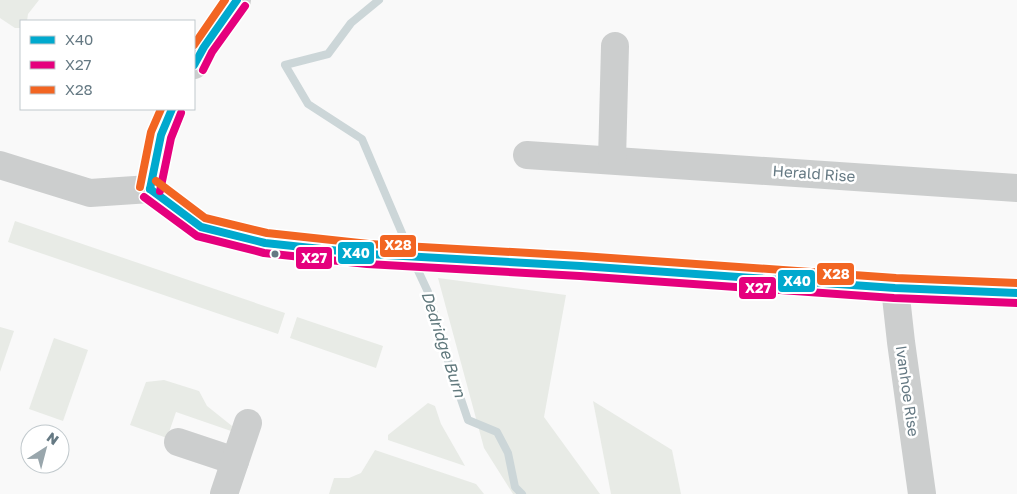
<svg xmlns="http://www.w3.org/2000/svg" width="1017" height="494" viewBox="0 0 1017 494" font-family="'Golos Text',sans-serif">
<rect width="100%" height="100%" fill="#f9f9f9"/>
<g fill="#e8ebe6">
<polygon points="0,0 39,0 28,14 27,21 21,21 21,28 15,28 0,18"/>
<polygon points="15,221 285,313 278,334 8,242"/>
<polygon points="438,278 566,295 544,417 600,494 513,494 484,448"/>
<polygon points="297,317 383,346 376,368 290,338"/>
<polygon points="0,327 14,331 0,372"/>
<polygon points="54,338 88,350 63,421 29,409"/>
<polygon points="164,380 199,391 207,406 232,426 231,431 176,412 167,438 130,425 146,382"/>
<polygon points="593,401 672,450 681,494 611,494"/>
<polygon points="428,403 435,406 441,424 465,466 388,440 388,435"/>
<polygon points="375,450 476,484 484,494 329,494 334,478 349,478 361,473"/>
</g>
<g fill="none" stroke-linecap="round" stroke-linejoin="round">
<g stroke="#ccd6d8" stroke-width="8">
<polyline points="379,0 351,23 328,54 285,65 308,104 362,139 410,252"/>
<polyline points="414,262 428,292 446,355 468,420 497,432 508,453 515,487 522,494"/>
</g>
<g stroke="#cccece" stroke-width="28">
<polyline points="194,65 204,47 237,0"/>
<polyline points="527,155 1017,188"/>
<polyline points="612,160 615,46"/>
<polyline points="0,165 90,193 150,189 201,227 265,243 368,254 581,266 895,288 1017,293"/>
<polyline points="150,189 161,135 172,109"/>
<polyline points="895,288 901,342 922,494"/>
<polyline points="178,442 235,461"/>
<polyline points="224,494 248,423"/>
</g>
<defs>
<g id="bus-1">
<polyline points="194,65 204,47 237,0"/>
<polyline points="150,189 201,227 265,243 368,254 581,266 895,288 1017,293"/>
<polyline points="150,189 161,135 172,109"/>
</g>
<g id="bus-2">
<polyline points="203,70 212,52 245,6"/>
<polyline points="160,191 171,138 181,113"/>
<polyline points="144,197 197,236 264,253 367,264 580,276 894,298 1017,303"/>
</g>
<g id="bus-3">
<polyline points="194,45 225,0"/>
<polyline points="156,181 205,218 267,233 369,244 582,256 896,278 1017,283"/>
<polyline points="140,187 151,132 161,109"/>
</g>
</defs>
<use href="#bus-1" stroke="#fff" stroke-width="11"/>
<use href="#bus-2" stroke="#fff" stroke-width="11"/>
<use href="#bus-3" stroke="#fff" stroke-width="11"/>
<use href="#bus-1" stroke="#00a9ce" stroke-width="8"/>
<use href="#bus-2" stroke="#e5007d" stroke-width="8"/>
<use href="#bus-3" stroke="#f26522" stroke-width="8"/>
</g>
<circle fill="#657983" stroke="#fff" stroke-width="2" cx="275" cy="254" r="4.5"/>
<g text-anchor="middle" stroke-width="5" stroke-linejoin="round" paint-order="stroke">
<g font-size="15" fill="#657983" stroke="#fff">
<text transform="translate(814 174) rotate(4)" y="5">Herald Rise</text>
<text transform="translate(907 391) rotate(82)" y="5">Ivanhoe Rise</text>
</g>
<g font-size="16" font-style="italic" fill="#60787c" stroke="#fff">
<text transform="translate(444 344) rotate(72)" y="6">Dedridge Burn</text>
</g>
</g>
<g stroke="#fff" stroke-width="2">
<rect x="379" y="234" width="38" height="24" rx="5" fill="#f26522"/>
<rect x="337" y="241" width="38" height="24" rx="5" fill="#00a9ce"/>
<rect x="295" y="246" width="38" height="24" rx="5" fill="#e5007d"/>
<rect x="816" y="262" width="39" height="24" rx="5" fill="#f26522"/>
<rect x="777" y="269" width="39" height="24" rx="5" fill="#00a9ce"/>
<rect x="738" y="276" width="39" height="24" rx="5" fill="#e5007d"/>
</g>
<g font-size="14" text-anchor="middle" font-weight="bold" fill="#fff">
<text x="398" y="250">X28</text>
<text x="356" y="258">X40</text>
<text x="314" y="263">X27</text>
<text x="836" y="279">X28</text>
<text x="797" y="286">X40</text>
<text x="758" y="293">X27</text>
</g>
<rect x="20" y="20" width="175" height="90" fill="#ffffff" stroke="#c1c9cd"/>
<rect x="30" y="36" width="25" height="8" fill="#00a9ce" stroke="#c1c9cd"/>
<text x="65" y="45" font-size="15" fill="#657983">X40</text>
<rect x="30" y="61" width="25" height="8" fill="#e5007d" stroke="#c1c9cd"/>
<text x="65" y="70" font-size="15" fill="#657983">X27</text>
<rect x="30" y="86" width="25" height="8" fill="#f26522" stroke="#c1c9cd"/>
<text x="65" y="95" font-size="15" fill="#657983">X28</text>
<g transform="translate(45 449) rotate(36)"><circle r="24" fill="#ffffff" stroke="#c1c9cd"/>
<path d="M0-4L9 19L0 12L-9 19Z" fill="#99a6ac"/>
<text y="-8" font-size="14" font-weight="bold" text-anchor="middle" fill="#657983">N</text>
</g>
</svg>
